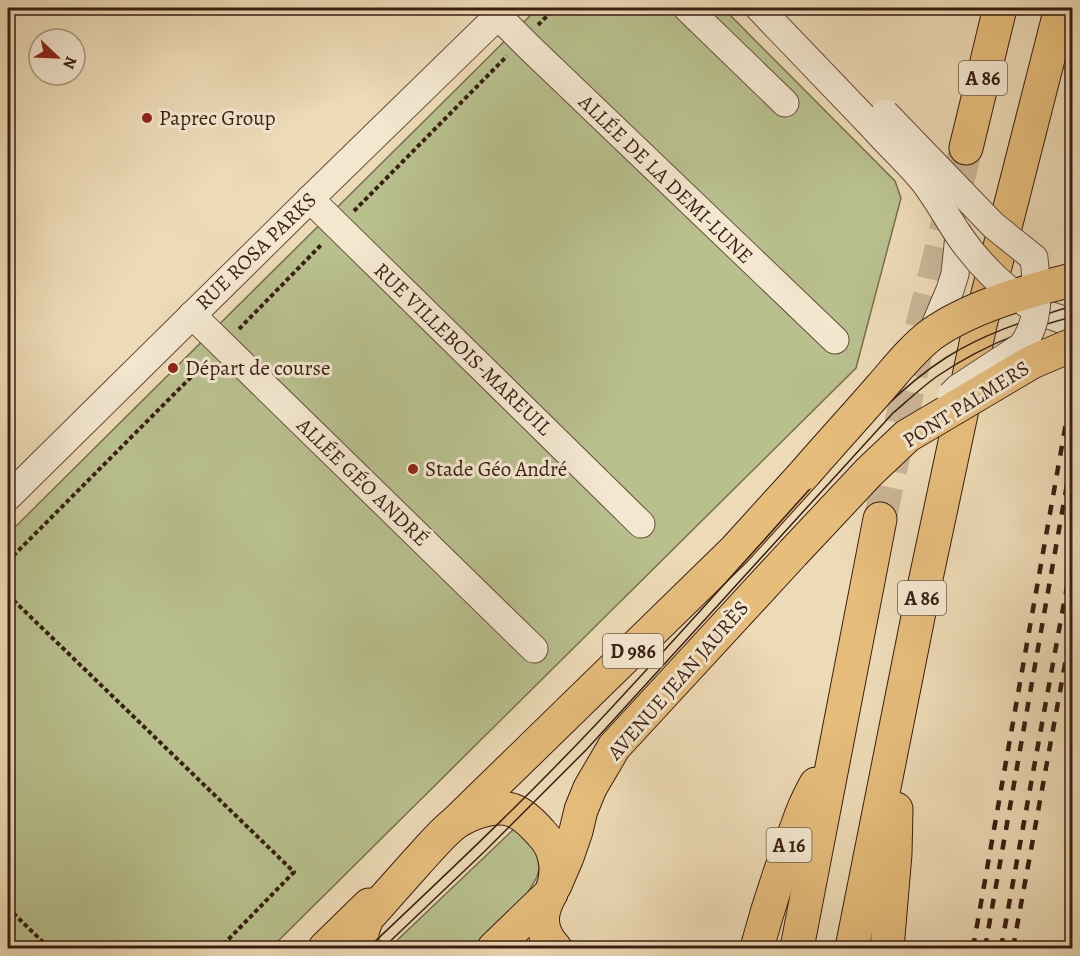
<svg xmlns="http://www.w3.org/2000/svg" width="1080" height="956" viewBox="0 0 1080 956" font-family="Alegreya,serif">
<rect width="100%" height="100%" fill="#eddab6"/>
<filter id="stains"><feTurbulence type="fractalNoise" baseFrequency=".00333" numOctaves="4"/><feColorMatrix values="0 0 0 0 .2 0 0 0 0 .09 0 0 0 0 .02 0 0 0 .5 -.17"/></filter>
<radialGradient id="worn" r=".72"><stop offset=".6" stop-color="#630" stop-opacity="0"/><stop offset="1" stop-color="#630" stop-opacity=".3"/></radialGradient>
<g fill="#b8c08e" stroke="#786f50" stroke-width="1.5">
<polygon points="538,8 723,8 895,181 901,198 856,368 271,948 16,948 8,939 8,534"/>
<polygon points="517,826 531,837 538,860 539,869 537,877 526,896 472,948 389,948"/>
</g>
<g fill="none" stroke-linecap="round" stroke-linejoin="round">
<polyline stroke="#c9b495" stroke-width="33" stroke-dasharray="33 16" stroke-linecap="butt" points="880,519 920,334 966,148"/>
<defs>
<g id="minor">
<polyline points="687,8 785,103"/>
<polyline points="759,8 875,129"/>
<polyline points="498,16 529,47 835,340"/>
<polyline points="310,199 641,524"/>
<polyline points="1037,311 1072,323"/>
<polyline points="192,315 534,649"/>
<polyline points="931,335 950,290 955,274 959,235"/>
<polyline points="8,497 310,199 506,8"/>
</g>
<g id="major">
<polyline points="455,823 735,550 805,473"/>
<polyline points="555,885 567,857 576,831 581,810 590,788 614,747 793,553"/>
<polyline points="325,948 369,905"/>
<path d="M362 948V932L367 918C383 900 400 881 416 863 428 850 441 834 455 823 470 813 494 804 512 810 523 814 534 825 541 833 557 849 560 872 551 893L494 948"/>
</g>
<g id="highway">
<polyline points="966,148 1000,8"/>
<path d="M551 893C539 914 539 930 555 948"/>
<path d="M757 948C768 907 781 867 797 827 802 812 808 798 816 784"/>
<polyline points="797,948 880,519"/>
<polyline points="852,948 922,597 980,325 1061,8"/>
<polyline points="887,948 895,854 896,809"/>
</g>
</defs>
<use href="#minor" stroke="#664d3b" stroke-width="29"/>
<use href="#major" stroke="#391e12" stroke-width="35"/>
<use href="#highway" stroke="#391e12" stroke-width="35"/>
<g stroke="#391e12" stroke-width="4" stroke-dasharray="4.5 3" stroke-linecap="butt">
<polyline points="538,25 555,8"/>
<polyline points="354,211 507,56"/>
<polyline points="239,329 322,244"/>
<polyline points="8,561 206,362"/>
<polyline points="8,595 294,872 220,948"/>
<polyline points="8,908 49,948"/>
</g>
<use href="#minor" stroke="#f3e7d0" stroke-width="27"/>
<use href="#major" stroke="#e6bd7b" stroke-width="33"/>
<use href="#highway" stroke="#e6bd7b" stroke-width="33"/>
<g stroke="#391e12" stroke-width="1.5">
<path d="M368 948C456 865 544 782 626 692 687 626 748 558 808 491 851 443 892 392 947 357 987 332 1028 320 1072 306"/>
<path d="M383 948 484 852 587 749 893 413C907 401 921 388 936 377 977 349 1024 329 1072 317"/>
</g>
<g stroke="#391e12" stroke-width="4.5" stroke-dasharray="10 10" stroke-linecap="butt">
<polyline points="973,948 1072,389"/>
<polyline points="985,948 1072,456"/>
<polyline points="1001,948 1072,559"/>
<polyline points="1013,948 1072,626"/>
</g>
<defs>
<g id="minor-bridge">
<path d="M885 113 993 225 1034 258C1037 290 1042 318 1022 346L958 388 951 395"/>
<path d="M875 129C891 147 910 164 925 183 937 199 947 217 958 234 977 262 1001 286 1029 305"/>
</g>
<g id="major-bridge">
<path d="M805 473C830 444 856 416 881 387 896 370 913 348 932 334 970 307 1027 291 1072 280"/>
<polyline points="793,553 869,472 907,436 1032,362 1072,345"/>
</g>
</defs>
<use href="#minor-bridge" stroke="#664d3b" stroke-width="29" stroke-linecap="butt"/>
<use href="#major-bridge" stroke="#391e12" stroke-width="35" stroke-linecap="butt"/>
<use href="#minor-bridge" stroke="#f3e7d0" stroke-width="27"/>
<use href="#major-bridge" stroke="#e6bd7b" stroke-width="33"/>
</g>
<g fill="#8f2418" stroke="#f3e7d0" stroke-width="2">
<circle cx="147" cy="118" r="6"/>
<circle cx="173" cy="368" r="6"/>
<circle cx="413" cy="469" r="6"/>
</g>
<g text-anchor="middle" stroke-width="6" stroke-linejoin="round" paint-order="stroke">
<g fill="#f3e7d0" stroke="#715a4b" stroke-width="1.5">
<rect x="959" y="61" width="48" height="34" rx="4.5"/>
<rect x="898" y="581" width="48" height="34" rx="4.5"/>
<rect x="603" y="634" width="60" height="34" rx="4.5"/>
<rect x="766.5" y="828" width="45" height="34" rx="4.5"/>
</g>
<g font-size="20" font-weight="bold" fill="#391e12">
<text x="983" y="85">A 86</text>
<text x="922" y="605">A 86</text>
<text x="633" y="658">D 986</text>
<text x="789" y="852">A 16</text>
</g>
<g font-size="21" fill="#391e12" stroke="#f3e7d0" text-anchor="start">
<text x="159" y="125">Paprec Group</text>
<text x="185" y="375">Départ de course</text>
<text x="425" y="476">Stade Géo André</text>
</g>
<g font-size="21" fill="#391e12" stroke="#f3e7d0">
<text transform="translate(666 179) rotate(44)" y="7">ALLÉE DE LA DEMI-LUNE</text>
<text transform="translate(256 251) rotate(-44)" y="7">RUE ROSA PARKS</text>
<text transform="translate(463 349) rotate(44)" y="7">RUE VILLEBOIS-MAREUIL</text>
<text transform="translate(966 404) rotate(-32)" y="7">PONT PALMERS</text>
<text transform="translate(363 482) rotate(44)" y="7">ALLÉE GÉO ANDRÉ</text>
<text transform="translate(678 680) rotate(-49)" y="7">AVENUE JEAN JAURÈS</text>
</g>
</g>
<rect width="1080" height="956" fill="none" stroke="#eddab6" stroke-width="30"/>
<rect x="9" y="9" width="1062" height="938" fill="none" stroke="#391e12" stroke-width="3"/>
<rect x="15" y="15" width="1050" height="926" fill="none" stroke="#391e12" stroke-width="1.5"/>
<g transform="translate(57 57) rotate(113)"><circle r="28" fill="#f3e7d0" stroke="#a99784" stroke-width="1.5"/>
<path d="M0-4.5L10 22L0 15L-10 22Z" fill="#8f2418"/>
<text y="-9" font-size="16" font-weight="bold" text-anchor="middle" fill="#391e12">N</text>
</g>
<rect width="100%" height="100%" filter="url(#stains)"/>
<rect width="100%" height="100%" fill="url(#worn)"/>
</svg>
